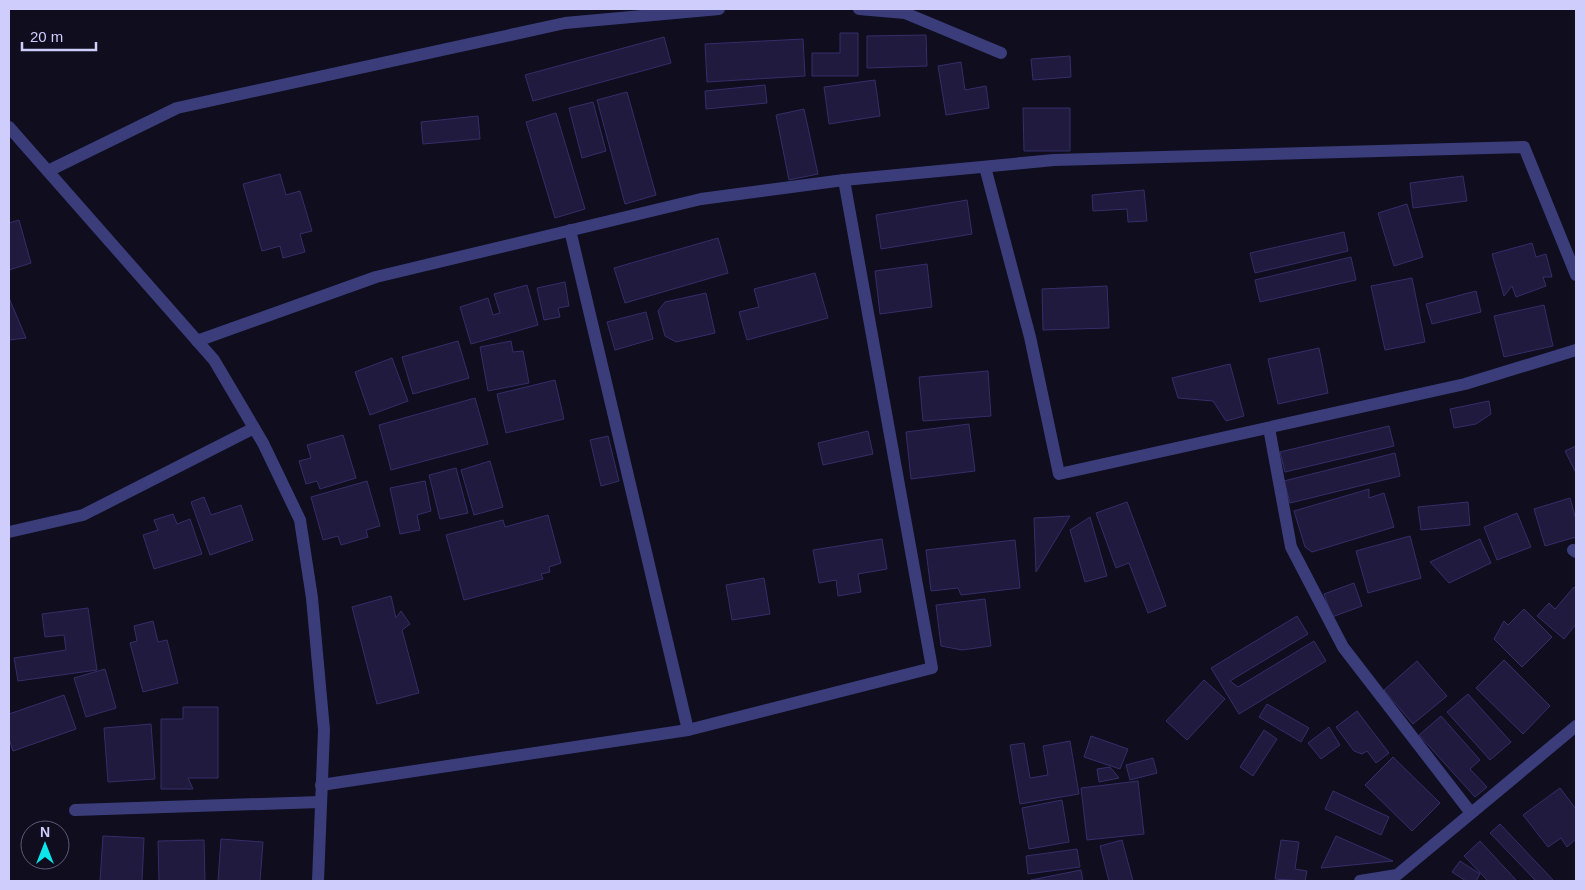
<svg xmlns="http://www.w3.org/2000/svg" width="1585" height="890" viewBox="0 0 1585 890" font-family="Helvetica,sans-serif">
<rect width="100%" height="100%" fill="#0f0d1e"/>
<g fill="#1f1a3e" stroke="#352e69">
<polygon points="840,33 858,33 858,76 812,76 812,53 840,53"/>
<polygon points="926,35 927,66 867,68 867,36"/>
<polygon points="664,37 671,63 533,101 525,75"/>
<polygon points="803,39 805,76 707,82 705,44"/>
<polygon points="1070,56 1071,77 1033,80 1031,59"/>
<polygon points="961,62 965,90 986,86 989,108 946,115 938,66"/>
<polygon points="875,80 880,116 829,124 824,87"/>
<polygon points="765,85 767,103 706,109 705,91"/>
<polygon points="627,92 656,195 625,204 597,100"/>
<polygon points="593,102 606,151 582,158 569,108"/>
<polygon points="1023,108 1070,108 1070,151 1024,151"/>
<polygon points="804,109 818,174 789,180 776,115"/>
<polygon points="556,113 585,209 555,218 526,122"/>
<polygon points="478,116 480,139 423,144 421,122"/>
<polygon points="280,174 286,195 300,191 312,231 300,234 305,252 283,258 280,246 262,251 243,184"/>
<polygon points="1463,176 1467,201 1413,208 1410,183"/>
<polygon points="1144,190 1147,221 1128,222 1127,209 1093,211 1092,195"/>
<polygon points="967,200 972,234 881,249 876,215"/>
<polygon points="1407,204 1423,257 1394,266 1378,213"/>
<polygon points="19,220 31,263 9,270 9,223"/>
<polygon points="1344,232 1348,251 1255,273 1250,253"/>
<polygon points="718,238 728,273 625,303 614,268"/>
<polygon points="1532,243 1536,257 1546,254 1552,277 1543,277 1546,286 1516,297 1512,286 1504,296 1492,254"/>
<polygon points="1351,257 1356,280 1260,302 1255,280"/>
<polygon points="927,264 932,307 880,314 875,271"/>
<polygon points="815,273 828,318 747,340 739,312 759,307 754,289"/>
<polygon points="1412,278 1425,342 1385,350 1371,286"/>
<polygon points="565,282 569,306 558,308 560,317 544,320 537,288"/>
<polygon points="527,285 538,325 471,344 460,307 488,298 493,315 500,313 494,294"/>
<polygon points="1107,286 1109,328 1043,330 1042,289"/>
<polygon points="1476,291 1481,312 1432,324 1426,304"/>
<polygon points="706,293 715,333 676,342 665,336 658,311 665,302"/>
<polygon points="9,298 26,338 9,340"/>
<polygon points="1544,305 1553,346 1504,357 1494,316"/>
<polygon points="646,312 653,339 615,350 607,322"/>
<polygon points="458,341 469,378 413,394 402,357"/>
<polygon points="511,341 513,352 523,351 529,383 488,391 480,347"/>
<polygon points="1319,348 1328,393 1278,404 1268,359"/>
<polygon points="392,358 408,401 370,415 355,372"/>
<polygon points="1230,364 1244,416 1226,421 1213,401 1178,398 1172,378"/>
<polygon points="988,371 991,416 923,421 919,377"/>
<polygon points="555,380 564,419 506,433 497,394"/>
<polygon points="475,398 488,444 391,470 379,425"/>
<polygon points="1489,401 1491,414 1476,424 1454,428 1450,409"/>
<polygon points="969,424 975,471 911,479 906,432"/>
<polygon points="1389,426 1394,446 1285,472 1280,452"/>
<polygon points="868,431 873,454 823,465 818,443"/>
<polygon points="343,435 356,478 320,489 317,481 306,484 299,461 311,458 307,445"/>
<polygon points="608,436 619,481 601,486 590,440"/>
<polygon points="1576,446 1576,473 1565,451"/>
<polygon points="1395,453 1400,476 1290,503 1284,481"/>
<polygon points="490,461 503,507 474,515 461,470"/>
<polygon points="456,468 468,513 440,519 429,475"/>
<polygon points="367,481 380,526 366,530 368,537 341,545 338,536 323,540 311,497"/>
<polygon points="425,481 431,511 417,515 420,530 400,534 390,488"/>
<polygon points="1369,489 1369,498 1384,493 1394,527 1312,552 1305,547 1294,511"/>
<polygon points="204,497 211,515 241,505 253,540 210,555 191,502"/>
<polygon points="1570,498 1576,520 1576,537 1545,546 1534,509"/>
<polygon points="1127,502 1166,606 1148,613 1129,563 1116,568 1096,513"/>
<polygon points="1468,502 1470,525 1421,530 1418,507"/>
<polygon points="1517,513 1531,547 1497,560 1484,527"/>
<polygon points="173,514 177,524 190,519 202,554 154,569 143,535 158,530 154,520"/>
<polygon points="548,515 561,563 549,567 550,572 541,574 543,579 464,600 446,535 503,520 505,527"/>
<polygon points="1070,516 1036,572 1034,518"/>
<polygon points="1090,517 1107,576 1085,582 1070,530"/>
<polygon points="1410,536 1421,578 1368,593 1356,551"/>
<polygon points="882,539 887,569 858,574 861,592 838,596 836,580 819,583 813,550"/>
<polygon points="1480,539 1491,563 1449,583 1430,562"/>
<polygon points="1015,540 1020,588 961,595 958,588 931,591 926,550"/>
<polygon points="764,578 770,614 732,620 726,585"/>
<polygon points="1354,583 1362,606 1332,617 1324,594"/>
<polygon points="1574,587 1576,589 1576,624 1564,639 1537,616 1549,603 1555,609"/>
<polygon points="391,596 396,618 401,611 410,624 402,630 419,693 377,704 352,607"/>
<polygon points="985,599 991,646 962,650 941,646 936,605"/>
<polygon points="88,608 97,670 18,681 14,658 66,650 64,635 45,637 42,614"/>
<polygon points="1524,609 1552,637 1522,667 1494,639 1504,621 1508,625"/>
<polygon points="1297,616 1308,634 1230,681 1238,687 1314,641 1326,661 1239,714 1211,668"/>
<polygon points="153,621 158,642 167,640 178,683 143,692 130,643 137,641 134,626"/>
<polygon points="1504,660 1550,706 1523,734 1476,688"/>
<polygon points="1417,661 1447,696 1413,724 1384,690"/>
<polygon points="105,669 116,708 86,717 74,678"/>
<polygon points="1204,680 1225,699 1187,740 1166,721"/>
<polygon points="1468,694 1511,742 1490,760 1447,712"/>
<polygon points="64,695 76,729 13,751 9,739 9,714"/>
<polygon points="1267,704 1309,728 1301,742 1259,717"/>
<polygon points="183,707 218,707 218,778 188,778 193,789 161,789 161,719 183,719"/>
<polygon points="1357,711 1389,753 1376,763 1367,751 1362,754 1354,751 1336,727"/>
<polygon points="1441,716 1480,760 1470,769 1487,787 1475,797 1419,735"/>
<polygon points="151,724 155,779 108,782 104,728"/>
<polygon points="1329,727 1340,745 1321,759 1308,743"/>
<polygon points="1264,730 1277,739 1253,776 1240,767"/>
<polygon points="1091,736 1128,749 1120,769 1084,757"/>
<polygon points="1070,741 1079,794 1020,804 1010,745 1024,743 1030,778 1048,775 1043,746"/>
<polygon points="1393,757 1440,803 1412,831 1365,785"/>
<polygon points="1153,758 1157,773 1130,780 1126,765"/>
<polygon points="1110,767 1119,778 1099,782 1097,769"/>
<polygon points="1138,781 1144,834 1087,840 1081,788"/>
<polygon points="1560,788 1576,809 1576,839 1567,847 1561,838 1548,847 1523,815"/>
<polygon points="1333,791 1389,817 1381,835 1325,809"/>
<polygon points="1062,800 1069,842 1029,849 1022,808"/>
<polygon points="1500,824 1554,881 1536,881 1490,833"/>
<polygon points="103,836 144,838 142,881 100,881"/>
<polygon points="1336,836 1393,861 1321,868"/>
<polygon points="221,839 263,842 260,881 218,881"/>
<polygon points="204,840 205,881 159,881 158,841"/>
<polygon points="1122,840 1133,881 1109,881 1100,846"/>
<polygon points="1281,840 1299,842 1295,869 1307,871 1305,881 1275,879"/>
<polygon points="1480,841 1517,881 1488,881 1464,856"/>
<polygon points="1077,849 1080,867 1028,874 1026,856"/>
<polygon points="1460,861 1480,874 1476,881 1466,881 1452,872"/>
<polygon points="1081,870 1083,881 1031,880"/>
</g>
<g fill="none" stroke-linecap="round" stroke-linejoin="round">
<g stroke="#3b3d7b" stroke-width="12">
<polyline points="859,9 905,13 1001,53"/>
<polyline points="9,127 214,360 263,443 300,520 312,598 324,730 318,881"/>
<polyline points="985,167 1030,337 1059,474 1465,384 1576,350"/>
<polyline points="48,171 177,108 565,23 719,9"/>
<polyline points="570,230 688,730"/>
<polyline points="197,341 376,277 701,199 844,180 1054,160 1524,147 1576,275"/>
<polyline points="1269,428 1291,547 1343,647 1471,813"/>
<polyline points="9,532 83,515 254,428"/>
<polyline points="1573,550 1576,552"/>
<polyline points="321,785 688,730 932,668 844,180"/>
<polyline points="75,810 320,802"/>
<polyline points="1360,881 1397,875 1576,726"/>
</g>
</g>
<rect width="1585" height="890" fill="none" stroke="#cfcdfc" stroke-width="20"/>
<g transform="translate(45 845)"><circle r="24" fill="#0f0d1e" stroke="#5c5a77"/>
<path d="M0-4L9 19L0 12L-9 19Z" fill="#0ce5ea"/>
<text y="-8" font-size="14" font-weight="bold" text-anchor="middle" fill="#cfcdfc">N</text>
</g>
<path d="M22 42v8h74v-8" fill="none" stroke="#cfcdfc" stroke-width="2.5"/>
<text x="30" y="42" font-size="15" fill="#cfcdfc" stroke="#0f0d1e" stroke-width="4" paint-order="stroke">20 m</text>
</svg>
